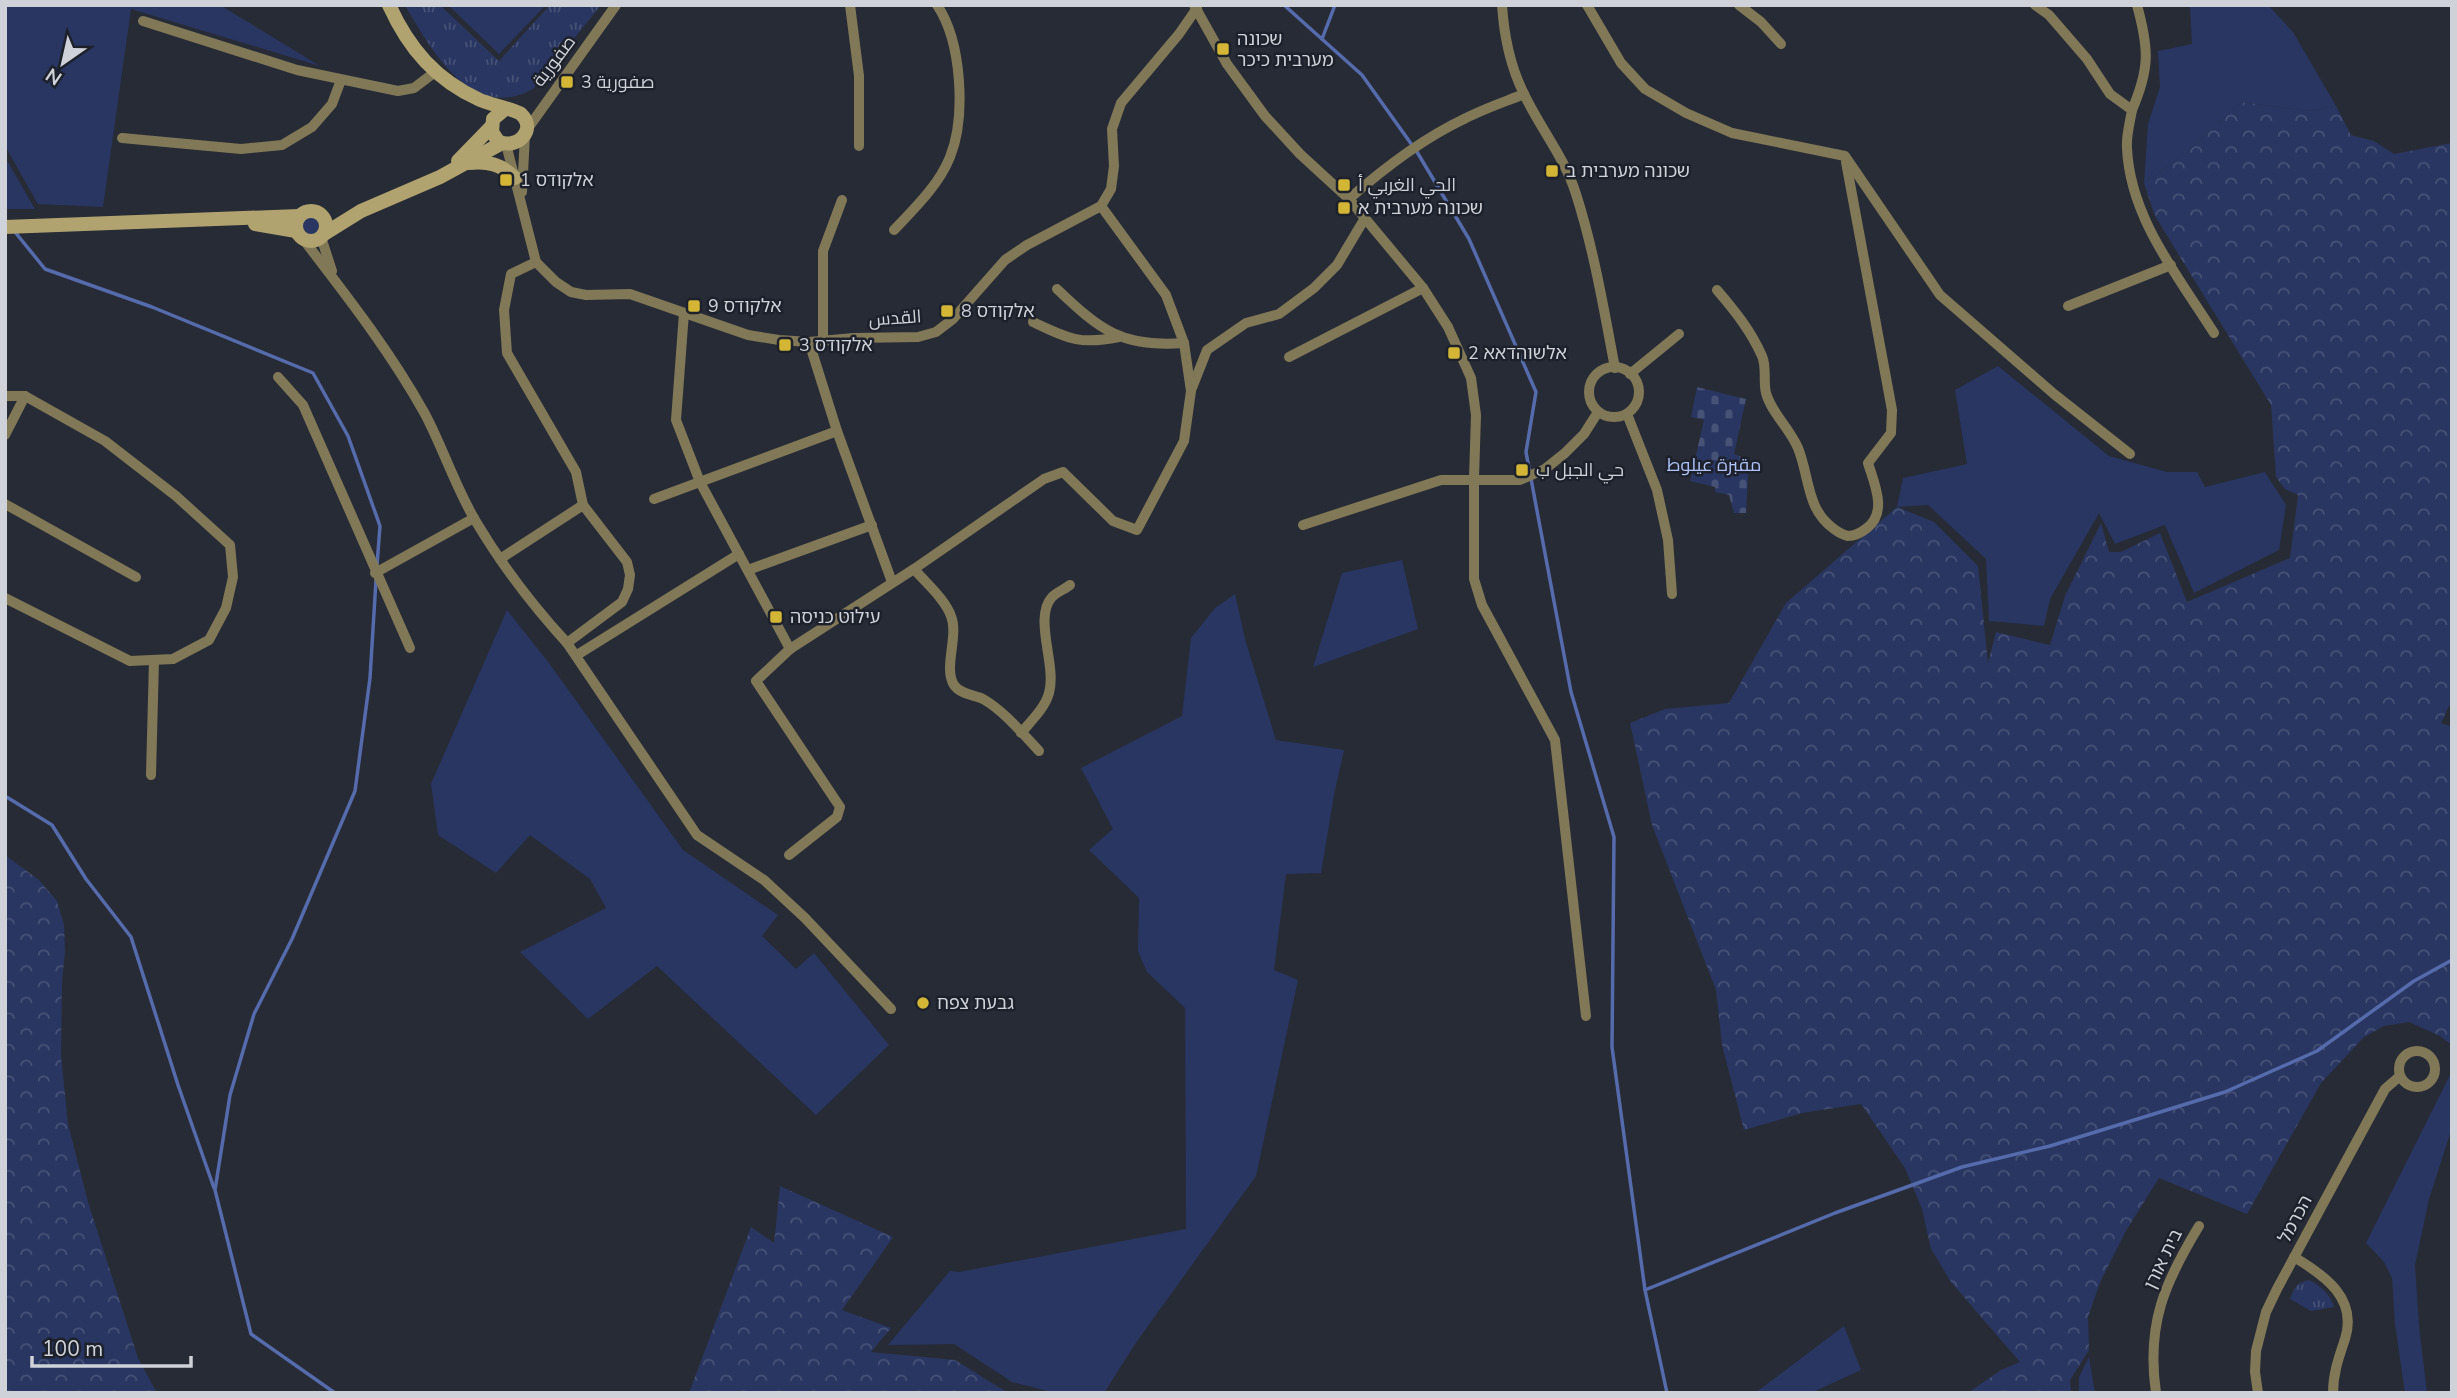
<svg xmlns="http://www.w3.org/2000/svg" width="2457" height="1398" viewBox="0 0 2457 1398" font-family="'Nunito Sans',Cairo,'Noto Sans Hebrew',sans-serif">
<defs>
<pattern id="forest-crowns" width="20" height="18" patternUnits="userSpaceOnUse" patternTransform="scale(1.75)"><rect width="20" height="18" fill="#293661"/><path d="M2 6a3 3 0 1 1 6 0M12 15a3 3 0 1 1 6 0" fill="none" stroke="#475277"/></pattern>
<pattern id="cemetery-stones" width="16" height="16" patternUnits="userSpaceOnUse" patternTransform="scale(1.75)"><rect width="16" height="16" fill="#293661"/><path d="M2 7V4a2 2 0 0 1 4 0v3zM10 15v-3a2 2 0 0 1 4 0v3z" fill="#475277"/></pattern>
<pattern id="park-tufts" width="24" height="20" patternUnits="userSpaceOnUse" patternTransform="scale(1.75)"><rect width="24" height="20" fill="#293661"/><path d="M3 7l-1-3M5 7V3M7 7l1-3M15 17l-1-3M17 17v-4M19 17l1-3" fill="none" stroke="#475277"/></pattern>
</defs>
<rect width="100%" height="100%" fill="#272b35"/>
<g fill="#293661">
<polygon points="5,5 220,5 320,66 131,9 103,207 38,204 5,146"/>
<polygon points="448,5 546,5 499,54"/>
<polygon points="2190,5 2268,5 2293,32 2336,106 2308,111 2241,102 2187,153 2144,183 2148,124 2160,87 2158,51 2192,44"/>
<polygon points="5,157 35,209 5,209"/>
<circle cx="311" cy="225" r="10"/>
<polygon points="1998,366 2109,456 2167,472 2197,472 2205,487 2265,472 2286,505 2279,550 2194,593 2165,525 2115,544 2099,513 2050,599 2044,626 1989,621 1986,559 1928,505 1897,507 1903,478 1967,464 1955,390"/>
<polygon points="1402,560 1418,629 1313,667 1342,573"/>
<polygon points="1235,594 1245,639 1276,740 1344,750 1334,795 1321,873 1286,874 1274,970 1298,980 1256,1176 1135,1344 1104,1393 1056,1393 1012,1382 954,1344 888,1345 950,1271 959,1272 1186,1229 1185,1008 1147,972 1138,951 1139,898 1089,850 1113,829 1081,768 1182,716 1191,638 1215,608"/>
<polygon points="507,610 549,663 683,850 778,915 762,936 796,969 814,953 889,1045 816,1115 657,966 588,1019 520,952 606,908 590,879 530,835 496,873 438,835 431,784"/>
<polygon points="2452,1071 2452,1128 2429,1199 2415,1265 2419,1325 2427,1393 2405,1393 2395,1324 2392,1278 2384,1262 2366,1243"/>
<polygon points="1844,1326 1861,1370 1811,1393 1755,1393"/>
<polygon points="2089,1357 2095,1393 2079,1393 2079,1377"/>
</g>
<g fill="url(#forest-crowns)">
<polygon points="2241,102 2308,111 2336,106 2351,135 2374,141 2394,154 2452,143 2452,700 2441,723 2452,727 2452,1045 2440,1036 2409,1022 2384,1026 2364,1037 2321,1083 2247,1214 2159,1178 2127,1229 2101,1280 2088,1317 2089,1350 2070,1380 2071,1393 1968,1393 2001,1370 2020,1362 1951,1282 1931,1249 1922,1209 1905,1168 1861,1104 1802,1113 1744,1130 1722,1045 1716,990 1652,825 1630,723 1665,709 1729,703 1786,603 1897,507 1934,522 1978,566 1988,663 1996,632 2050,645 2065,596 2101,523 2109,552 2121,552 2160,533 2187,602 2290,558 2298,495 2285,489 2276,477 2271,405 2155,216 2144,183 2187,153"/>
<polygon points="5,855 39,880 57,901 64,924 65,952 62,982 61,1056 68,1124 88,1202 138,1358 157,1393 5,1393"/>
<polygon points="780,1186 893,1237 842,1310 891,1328 871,1352 955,1360 1008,1393 689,1393 751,1227 774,1243"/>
</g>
<polygon fill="url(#cemetery-stones)" points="1697,387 1746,399 1734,454 1749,460 1746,513 1734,513 1729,495 1715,492 1715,487 1690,481 1704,420 1691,417"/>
<g fill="url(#park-tufts)">
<path d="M405 5H440L499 61 550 5H601L533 89C472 123 431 50 405 5Z"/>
<path d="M2309 1280C2321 1286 2330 1294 2334 1307L2311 1311 2290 1299C2294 1288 2297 1282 2309 1280Z"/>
</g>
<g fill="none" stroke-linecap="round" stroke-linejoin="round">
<g stroke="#566bac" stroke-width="3.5">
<polyline points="1284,5 1362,75 1417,152 1469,239 1536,392 1526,452 1571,692 1614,837 1612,1047 1645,1290 1667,1393"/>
<polyline points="1322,39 1335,5"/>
<polyline points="15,232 45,269 152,307 313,373 348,436 380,526 377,565"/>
<polyline points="5,796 52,825 86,879 131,937 178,1085 214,1188"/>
<polyline points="1645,1290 1835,1213 1962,1167 2050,1146 2225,1092 2317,1051 2414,981 2452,960"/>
<polyline points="335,1393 251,1334 215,1190 230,1095 254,1014 292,939 355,791 370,678 376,580"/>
</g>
<g stroke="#807857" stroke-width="10">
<polyline points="850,5 859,76 859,146"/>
<polyline points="1194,5 1227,64 1265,116 1300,154 1349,199 1423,288 1448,327 1471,378 1476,415 1474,478 1474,579 1482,605 1555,740 1586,1016"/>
<path d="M1502 5C1504 36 1510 66 1524 94 1540 128 1565 158 1576 194 1594 250 1604 310 1615 368"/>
<polyline points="1587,5 1621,63 1645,89 1686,113 1732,133 1845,156 1940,295 2054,394 2130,454"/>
<polyline points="1739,5 1761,22 1781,44"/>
<path d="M2035 5 2049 15 2087 59 2110 94 2132 110C2130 122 2126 136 2127 148 2130 218 2178 276 2214 333"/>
<polyline points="143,21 297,70 398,91 414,88 435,72"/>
<path d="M2132 110C2150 68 2149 49 2137 5"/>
<polyline points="526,131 616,5"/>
<polyline points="122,138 241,149 282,145 312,127 332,104 341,80"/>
<polyline points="506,144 536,262 556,282 571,292 586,295 630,294 748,335 779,340 809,342 854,338 918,337 936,332 953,319 1005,260 1027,245 1101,206 1111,189 1114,166 1112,129 1121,103 1179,34 1197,8"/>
<polyline points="522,192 525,135"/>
<path d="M1349 199C1384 168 1422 139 1464 119 1483 109 1504 102 1524 94"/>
<path d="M894 230C914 209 939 185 950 157 966 117 962 42 937 5"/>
<polyline points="321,237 332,271"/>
<path d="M303 239C346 295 390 351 425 414 443 448 455 486 475 520 501 564 533 606 567 643"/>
<polyline points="536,262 511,274 504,310 507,353 576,472 583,505 627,562 630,575 628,589 622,602 567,643 697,835 764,880 805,918 891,1009"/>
<path d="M1057 289C1100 330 1122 348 1184 343"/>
<path d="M1717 290C1735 311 1751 331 1762 356 1767 367 1763 381 1766 393 1771 412 1790 429 1798 448 1810 478 1806 509 1834 529 1838 532 1843 535 1848 536 1855 536 1862 532 1867 528 1888 512 1874 483 1868 463L1891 433 1892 410 1846 162"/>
<polyline points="2068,306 2171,265"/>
<polyline points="684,313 676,420 700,482 790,649 756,681 840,807 837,817 789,855"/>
<path d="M1033 322C1069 339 1080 345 1119 337"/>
<polyline points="823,341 823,251 842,200"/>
<polyline points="809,342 837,431 892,582"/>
<polyline points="1289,357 1423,288"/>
<circle cx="1614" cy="392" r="25"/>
<polyline points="1630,374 1679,334"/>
<polyline points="278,377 303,405 410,648"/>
<polyline points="1192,388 1207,350 1246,323 1279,314 1314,288 1337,265 1365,218"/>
<polyline points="5,396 25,396"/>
<polyline points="1627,414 1657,490 1668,540 1672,594"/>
<polyline points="5,435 25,396 105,441 176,496 230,545 233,577 226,608 209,640 173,659 130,661 5,598"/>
<polyline points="654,499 837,431"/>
<polyline points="5,504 136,577"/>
<polyline points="1303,525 1441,480 1520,480 1545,469 1565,453 1584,434 1598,412"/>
<polyline points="500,559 583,505"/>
<path d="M914 569C926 583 945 599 951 616 959 636 943 668 954 685 960 694 974 695 983 699 1004 711 1022 733 1039 751"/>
<polyline points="748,570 872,525"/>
<polyline points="375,573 474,518"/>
<polyline points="790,649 914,569 1044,479 1063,472 1113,521 1137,530 1184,441 1191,391 1184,343 1166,295 1101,206"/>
<polyline points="577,655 739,554"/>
<path d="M1021 733C1031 721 1045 708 1049 693 1057 665 1033 618 1052 597 1057 592 1065 589 1070 585"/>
<polyline points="151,775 154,660"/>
<circle cx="2417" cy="1069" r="18"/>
<path d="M2294 1257C2324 1275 2358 1298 2345 1339 2339 1357 2333 1373 2333 1393"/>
<path d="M2156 1393C2146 1324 2165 1282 2199 1226"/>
<polyline points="2258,1393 2255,1372 2256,1351 2266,1312 2277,1289 2385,1089 2400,1076"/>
</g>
<g stroke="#b0a36f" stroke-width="14">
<path d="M389 5C409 49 436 80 480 100 489 104 516 110 521 114 538 130 516 151 498 141L492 132 493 119 505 109"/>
<polyline points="458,161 491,127"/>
<path d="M469 163C488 161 501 164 515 178"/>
<circle cx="311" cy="226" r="15"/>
<polyline points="255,224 296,231"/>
<polyline points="5,227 299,216"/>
<polyline points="324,234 361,211 440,177 502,143"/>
</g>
</g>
<g fill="#d3b635" stroke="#1d212b" stroke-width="2.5">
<rect x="1216" y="42" width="14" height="14" rx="3.5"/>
<rect x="560" y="75" width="14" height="14" rx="3.5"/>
<rect x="1545" y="164" width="14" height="14" rx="3.5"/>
<rect x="499" y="173" width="14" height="14" rx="3.5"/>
<rect x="1337" y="178" width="14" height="14" rx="3.5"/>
<rect x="1337" y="201" width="14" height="14" rx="3.5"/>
<rect x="687" y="299" width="14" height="14" rx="3.5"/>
<rect x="940" y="304" width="14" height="14" rx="3.5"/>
<rect x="778" y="338" width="14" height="14" rx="3.5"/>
<rect x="1447" y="346" width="14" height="14" rx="3.5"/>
<rect x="1515" y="463" width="14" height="14" rx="3.5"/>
<rect x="769" y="610" width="14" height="14" rx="3.5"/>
<circle cx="923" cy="1003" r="7"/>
</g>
<g text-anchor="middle" stroke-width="5" stroke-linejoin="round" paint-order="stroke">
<g font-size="18" fill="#cfd2d9" stroke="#1d212b" text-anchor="start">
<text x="1237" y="45">שכונה<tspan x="1237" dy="21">מערבית כיכר</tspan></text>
<text x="581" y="88">صفورية 3</text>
<text x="1566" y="177">שכונה מערבית ב</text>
<text x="520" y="186">אלקודס 1</text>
<text x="1358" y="191">الحي الغربي أ</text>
<text x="1358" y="214">שכונה מערבית א</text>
<text x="708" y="312">אלקודס 9</text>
<text x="961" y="317">אלקודס 8</text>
<text x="799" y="351">אלקודס 3</text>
<text x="1468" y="359">אלשוהדאא 2</text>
<text x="1536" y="476">حي الجبل ب</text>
<text x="790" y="623">עילוט כניסה</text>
<text x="937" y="1009">גבעת צפח</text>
</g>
<g font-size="18" fill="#cfd2d9" stroke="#1d212b">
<text transform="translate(554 61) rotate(-53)" y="6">صفورية</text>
<text transform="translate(895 318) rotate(-4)" y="6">القدس</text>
<text transform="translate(2295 1219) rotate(-62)" y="6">הכרמל</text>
<text transform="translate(2163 1259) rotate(-64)" y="6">בית אורן</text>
</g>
<g font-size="18" fill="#b0c3fb" stroke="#1d212b">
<text x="1714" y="471">مقبرة عيلوط</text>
</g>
</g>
<rect width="2457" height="1398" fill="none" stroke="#cfd2d9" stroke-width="14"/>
<g transform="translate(63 63) rotate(214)" stroke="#1d212b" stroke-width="5" paint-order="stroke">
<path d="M0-5L12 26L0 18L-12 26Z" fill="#cfd2d9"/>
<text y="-10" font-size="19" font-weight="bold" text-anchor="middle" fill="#cfd2d9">N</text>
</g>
<path d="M32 1356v10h159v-10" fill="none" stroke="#cfd2d9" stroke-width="3.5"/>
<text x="42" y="1356" font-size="21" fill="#cfd2d9" stroke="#1d212b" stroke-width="5" paint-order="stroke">100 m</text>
</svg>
